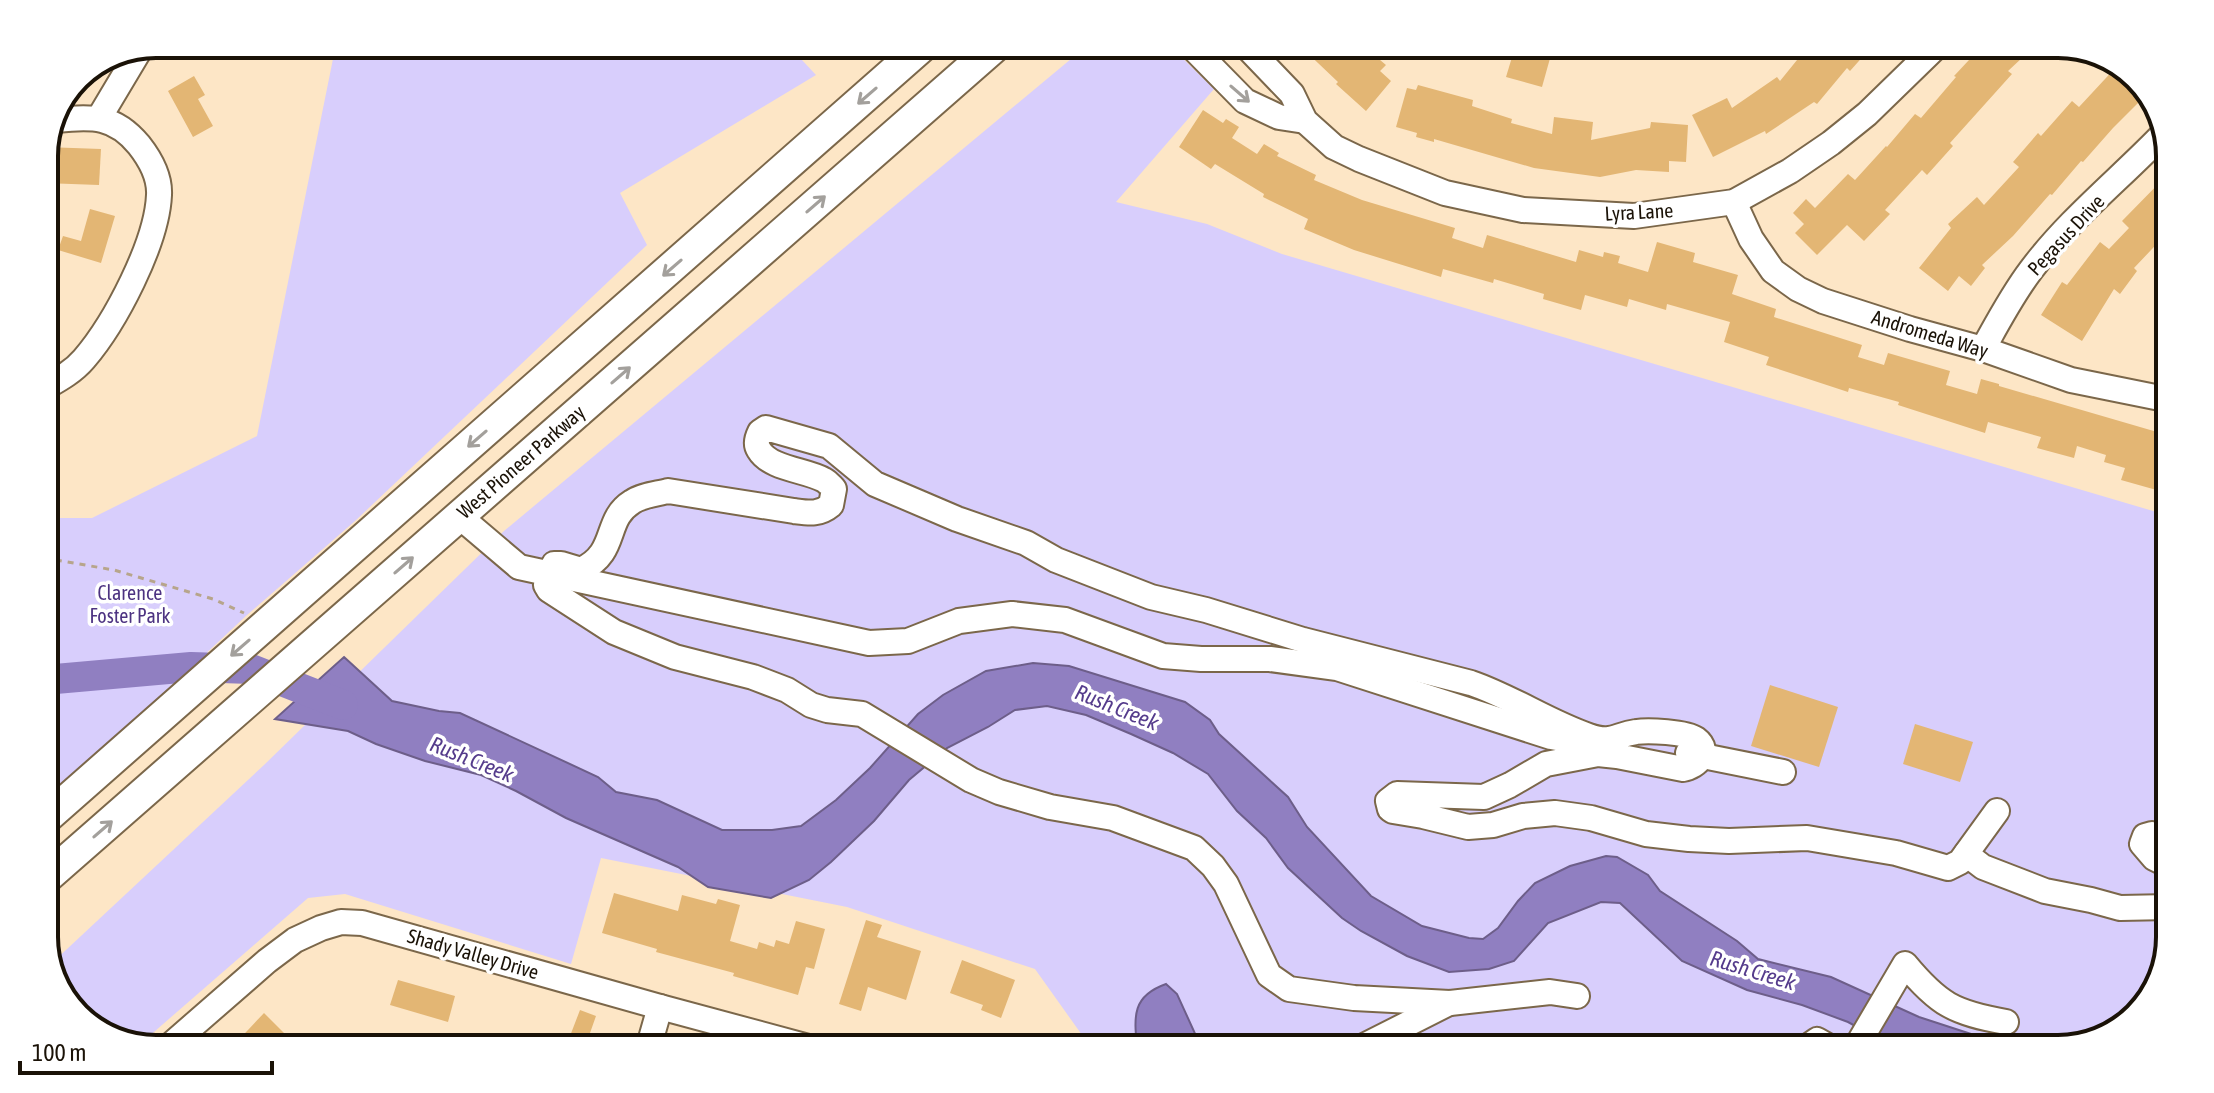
<svg xmlns="http://www.w3.org/2000/svg" width="2214" height="1093" viewBox="0 0 2214 1093" font-family="'Asap Condensed',sans-serif">
<rect width="100%" height="100%" fill="#fde6c6"/>
<g fill="#d8cefc">
<polygon points="336,44 787,44 816,75 620,193 647,245 355,521 247,615 44,805 44,518 92,518 257,436"/>
<polygon points="1089,44 1168,44 1214,89 1116,202 1207,224 1282,254 2170,516 2170,937 2159,986 2120,1030 2059,1049 1084,1049 1082,1035 1035,969 847,907 601,858 571,964 345,894 308,898 139,1045 107,1038 63,1000 51,964 264,765 504,531"/>
</g>
<g fill="#907fc1" stroke="#6d5e89" stroke-width="2">
<polygon points="344,657 392,701 439,711 460,713 598,777 616,792 657,800 722,830 772,830 801,826 836,800 870,768 918,714 943,695 986,671 1033,663 1069,666 1185,702 1210,720 1219,734 1288,797 1307,827 1371,896 1422,926 1469,938 1483,939 1498,928 1518,901 1535,883 1570,866 1606,856 1617,857 1648,875 1660,891 1737,941 1758,959 1831,977 1919,1017 2017,1049 1897,1049 1848,1022 1802,1005 1747,990 1682,961 1620,903 1601,902 1548,923 1514,961 1489,969 1449,972 1407,956 1361,931 1342,918 1288,868 1266,838 1237,811 1208,774 1173,753 1131,734 1086,715 1047,706 1015,710 988,727 947,748 909,780 874,821 831,862 809,880 771,898 708,887 678,867 566,818 516,791 481,775 425,761 376,744 348,731 275,719"/>
<path d="M1166 984 1177 994 1202 1049H1139L1137 1047C1134 1016 1132 996 1166 984Z"/>
</g>
<g fill="none" stroke-linecap="round" stroke-linejoin="round">
<polyline stroke="#907fc1" stroke-width="30" points="44,680 191,667 251,669 343,705"/>
</g>
<g fill="#e3b674">
<polygon points="1298,44 1361,44 1386,65 1380,71 1391,81 1366,111 1336,84 1338,82"/>
<polygon points="1516,44 1554,44 1542,87 1506,77"/>
<polygon points="1810,44 1874,44 1850,71 1847,68 1817,104 1814,102 1766,134 1765,131 1713,157 1692,115 1727,98 1732,108 1777,77 1780,81"/>
<polygon points="1984,44 2037,44 2008,71 2012,74 1950,143 1953,146 1927,175 1922,170 1885,210 1890,214 1864,241 1847,225 1817,255 1795,233 1804,224 1793,213 1806,199 1815,208 1848,174 1855,180 1886,146 1887,147 1915,114 1921,118 1956,77 1954,76"/>
<polygon points="2118,65 2145,88 2137,98 2140,101 2113,128 2083,162 2081,161 2052,195 2050,194 2013,236 1982,265 1985,268 1971,286 1959,276 1948,291 1919,268 1951,228 1948,224 1977,197 1984,205 2019,167 2013,162 2038,133 2041,136 2072,101 2079,107"/>
<polygon points="194,76 205,95 198,99 213,126 193,137 168,91"/>
<polygon points="1418,85 1473,100 1472,106 1512,119 1511,123 1552,134 1554,117 1593,122 1591,140 1650,128 1651,122 1688,125 1686,162 1669,161 1669,172 1636,170 1600,177 1534,168 1434,139 1434,142 1416,137 1417,133 1396,127 1407,88 1416,90"/>
<polygon points="1203,110 1223,123 1226,119 1239,127 1232,138 1257,154 1264,144 1279,153 1277,156 1316,175 1314,180 1362,200 1455,228 1452,238 1483,248 1487,235 1576,262 1579,250 1603,257 1604,252 1620,256 1618,263 1648,272 1657,242 1695,253 1693,262 1738,275 1732,294 1776,309 1774,317 1862,345 1858,357 1884,365 1888,353 1950,371 1946,385 1977,394 1981,379 1999,384 1999,386 2164,434 2159,450 2170,453 2170,455 2160,491 2121,480 2125,468 2104,462 2106,455 2077,446 2074,458 2037,448 2041,437 1988,422 1985,433 1898,405 1899,402 1849,388 1848,392 1766,365 1769,357 1724,342 1730,322 1667,304 1666,310 1629,299 1627,307 1585,295 1581,310 1543,299 1544,294 1494,279 1493,283 1443,269 1441,277 1354,250 1304,229 1308,219 1263,197 1264,194 1215,164 1211,169 1179,147"/>
<polygon points="45,147 101,149 99,185 44,183"/>
<polygon points="2170,172 2170,230 2134,268 2137,271 2120,294 2114,289 2082,341 2041,315 2062,282 2067,285 2100,242 2109,249 2129,228 2122,221"/>
<polygon points="90,209 115,216 101,263 58,250 63,236 81,241"/>
<polygon points="1770,685 1838,707 1819,767 1751,746"/>
<polygon points="1915,724 1973,742 1960,782 1903,764"/>
<polygon points="614,893 678,911 682,895 716,904 718,899 740,905 730,941 757,949 759,942 774,947 776,940 789,944 796,921 825,929 814,969 806,967 798,995 733,976 734,973 656,952 657,949 602,933"/>
<polygon points="866,920 882,925 877,937 921,951 906,1000 868,987 861,1011 839,1004"/>
<polygon points="962,960 1015,980 1001,1018 981,1010 983,1005 950,993"/>
<polygon points="398,980 455,996 448,1022 390,1005"/>
<polygon points="580,1010 596,1016 590,1033 604,1038 601,1049 565,1049"/>
<polygon points="264,1013 289,1038 278,1049 230,1049"/>
</g>
<g fill="none" stroke-linecap="round" stroke-linejoin="round">
<defs>
<g id="minor">
<polyline points="1189,44 1245,101 1279,117 1305,121"/>
<polyline points="1244,44 1292,94 1305,121 1334,147 1359,159 1445,193 1523,210 1634,216 1734,202 1790,171 1831,143 1867,114 1939,44"/>
<polyline points="99,118 139,51"/>
<polyline points="1734,202 1751,239 1773,271 1798,289 1823,301 1910,329 1983,349 2071,380 2170,400"/>
<path d="M1983 349C1998 322 2012 295 2031 270 2069 219 2121 178 2164 133"/>
<path d="M44 388C58 380 73 372 84 359 115 323 157 243 159 195 160 177 150 159 139 145 115 116 93 116 57 120"/>
<polyline points="459,516 519,567 869,643 908,641 959,621 1012,614 1065,620 1163,656 1201,659 1270,659 1337,668 1551,737 1579,742"/>
<polyline points="1688,753 1783,772"/>
<polyline points="2170,840 2152,834 2145,836 2142,844 2154,858 2170,866"/>
<polyline points="1966,854 1983,867 2045,891 2091,900 2120,908 2170,907"/>
<path d="M1577 996 1550 992 1450 1003 1354 998 1289 989 1269 975 1226 884 1213 866 1194 848 1113 818 1050 807 999 792 971 780 862 714 827 710 811 705 787 690 753 677 675 657 614 632 549 590 546 585 554 564H561L581 570C619 552 603 520 632 502 642 495 657 494 668 491L794 511C809 513 819 515 831 505L834 489C833 487 826 481 824 480 807 470 770 469 759 450 755 444 757 438 760 432L766 428 829 446 875 484 957 519 1026 543 1056 560 1151 597 1206 610 1303 640 1471 683C1512 697 1548 722 1589 736 1612 744 1615 735 1636 732 1648 730 1686 732 1696 739 1712 751 1697 767 1683 769L1617 756 1598 754 1546 764 1510 785 1484 797 1397 794 1388 801 1390 809 1393 811 1423 816 1468 827 1493 825 1523 816 1555 813 1591 818 1646 834 1689 839 1729 841 1807 838 1896 853 1948 868 1960 862 1997 811"/>
<polyline points="166,1049 267,961 295,940 321,928 341,922 362,923 660,1007 816,1049"/>
<polyline points="648,1049 660,1007"/>
<polyline points="1358,1049 1447,1004"/>
<polyline points="1804,1049 1817,1040 1833,1049"/>
<path d="M1855 1049 1905 964C1938 1004 1954 1013 2006 1022"/>
</g>
<g id="major">
<polyline points="44,820 925,44"/>
<polyline points="44,880 998,44"/>
</g>
</defs>
<use href="#minor" stroke="#7b674a" stroke-width="28"/>
<use href="#major" stroke="#7b674a" stroke-width="34"/>
<polyline stroke="#b7a58b" stroke-width="3" stroke-dasharray="6 6" stroke-linecap="butt" points="44,558 114,570 213,599 244,613"/>
<use href="#minor" stroke="#fff" stroke-width="24"/>
<use href="#major" stroke="#fff" stroke-width="30"/>
</g>
<defs><path id="oneway-shaft" d="M-6 0H5M1.5-3L5.5 0L1.5 3" fill="none" stroke-width="1.6" stroke-linecap="round" stroke-linejoin="round" transform="scale(2)"/></defs>
<g stroke="#a3a09c">
<use href="#oneway-shaft" transform="translate(1240 94) rotate(41)"/>
<use href="#oneway-shaft" transform="translate(867 96) rotate(139)"/>
<use href="#oneway-shaft" transform="translate(816 204) rotate(-41)"/>
<use href="#oneway-shaft" transform="translate(672 268) rotate(139)"/>
<use href="#oneway-shaft" transform="translate(621 375) rotate(-41)"/>
<use href="#oneway-shaft" transform="translate(477 439) rotate(139)"/>
<use href="#oneway-shaft" transform="translate(404 565) rotate(-41)"/>
<use href="#oneway-shaft" transform="translate(240 648) rotate(139)"/>
<use href="#oneway-shaft" transform="translate(103 829) rotate(-41)"/>
</g>
<g text-anchor="middle" stroke-width="7" stroke-linejoin="round" paint-order="stroke">
<g font-size="20" fill="#1a1207" stroke="#fff">
<text transform="translate(1639 212) rotate(-3)" y="7">Lyra Lane</text>
<text transform="translate(2066 235) rotate(-47)" y="7">Pegasus Drive</text>
<text transform="translate(1930 334) rotate(17)" y="7">Andromeda Way</text>
<text transform="translate(521 462) rotate(-41)" y="7">West Pioneer Parkway</text>
<text transform="translate(473 954) rotate(16)" y="7">Shady Valley Drive</text>
</g>
<g font-size="20" fill="#4c3281" stroke="#fff">
<text x="130" y="600">Clarence<tspan x="130" dy="23">Foster Park</tspan></text>
</g>
<g font-size="22" font-style="italic" fill="#553c8c" stroke="#fff">
<text transform="translate(1117 707) rotate(22)" y="8">Rush Creek</text>
<text transform="translate(472 759) rotate(22)" y="8">Rush Creek</text>
<text transform="translate(1753 970) rotate(17)" y="8">Rush Creek</text>
</g>
</g>
<path d="M0 0H2214V1093H0ZM156 58H2058A98 98 0 0 1 2156 156V937A98 98 0 0 1 2058 1035H156A98 98 0 0 1 58 937V156A98 98 0 0 1 156 58Z" fill="#fff" fill-rule="evenodd"/>
<path fill="none" stroke="#1a1207" stroke-width="4" d="M156 58H2058A98 98 0 0 1 2156 156V937A98 98 0 0 1 2058 1035H156A98 98 0 0 1 58 937V156A98 98 0 0 1 156 58Z"/>
<path d="M20 1061v12h252v-12" fill="none" stroke="#1a1207" stroke-width="4"/>
<text x="32" y="1061" font-size="24" fill="#1a1207" stroke="#ffffff" stroke-width="6" paint-order="stroke">100 m</text>
</svg>
